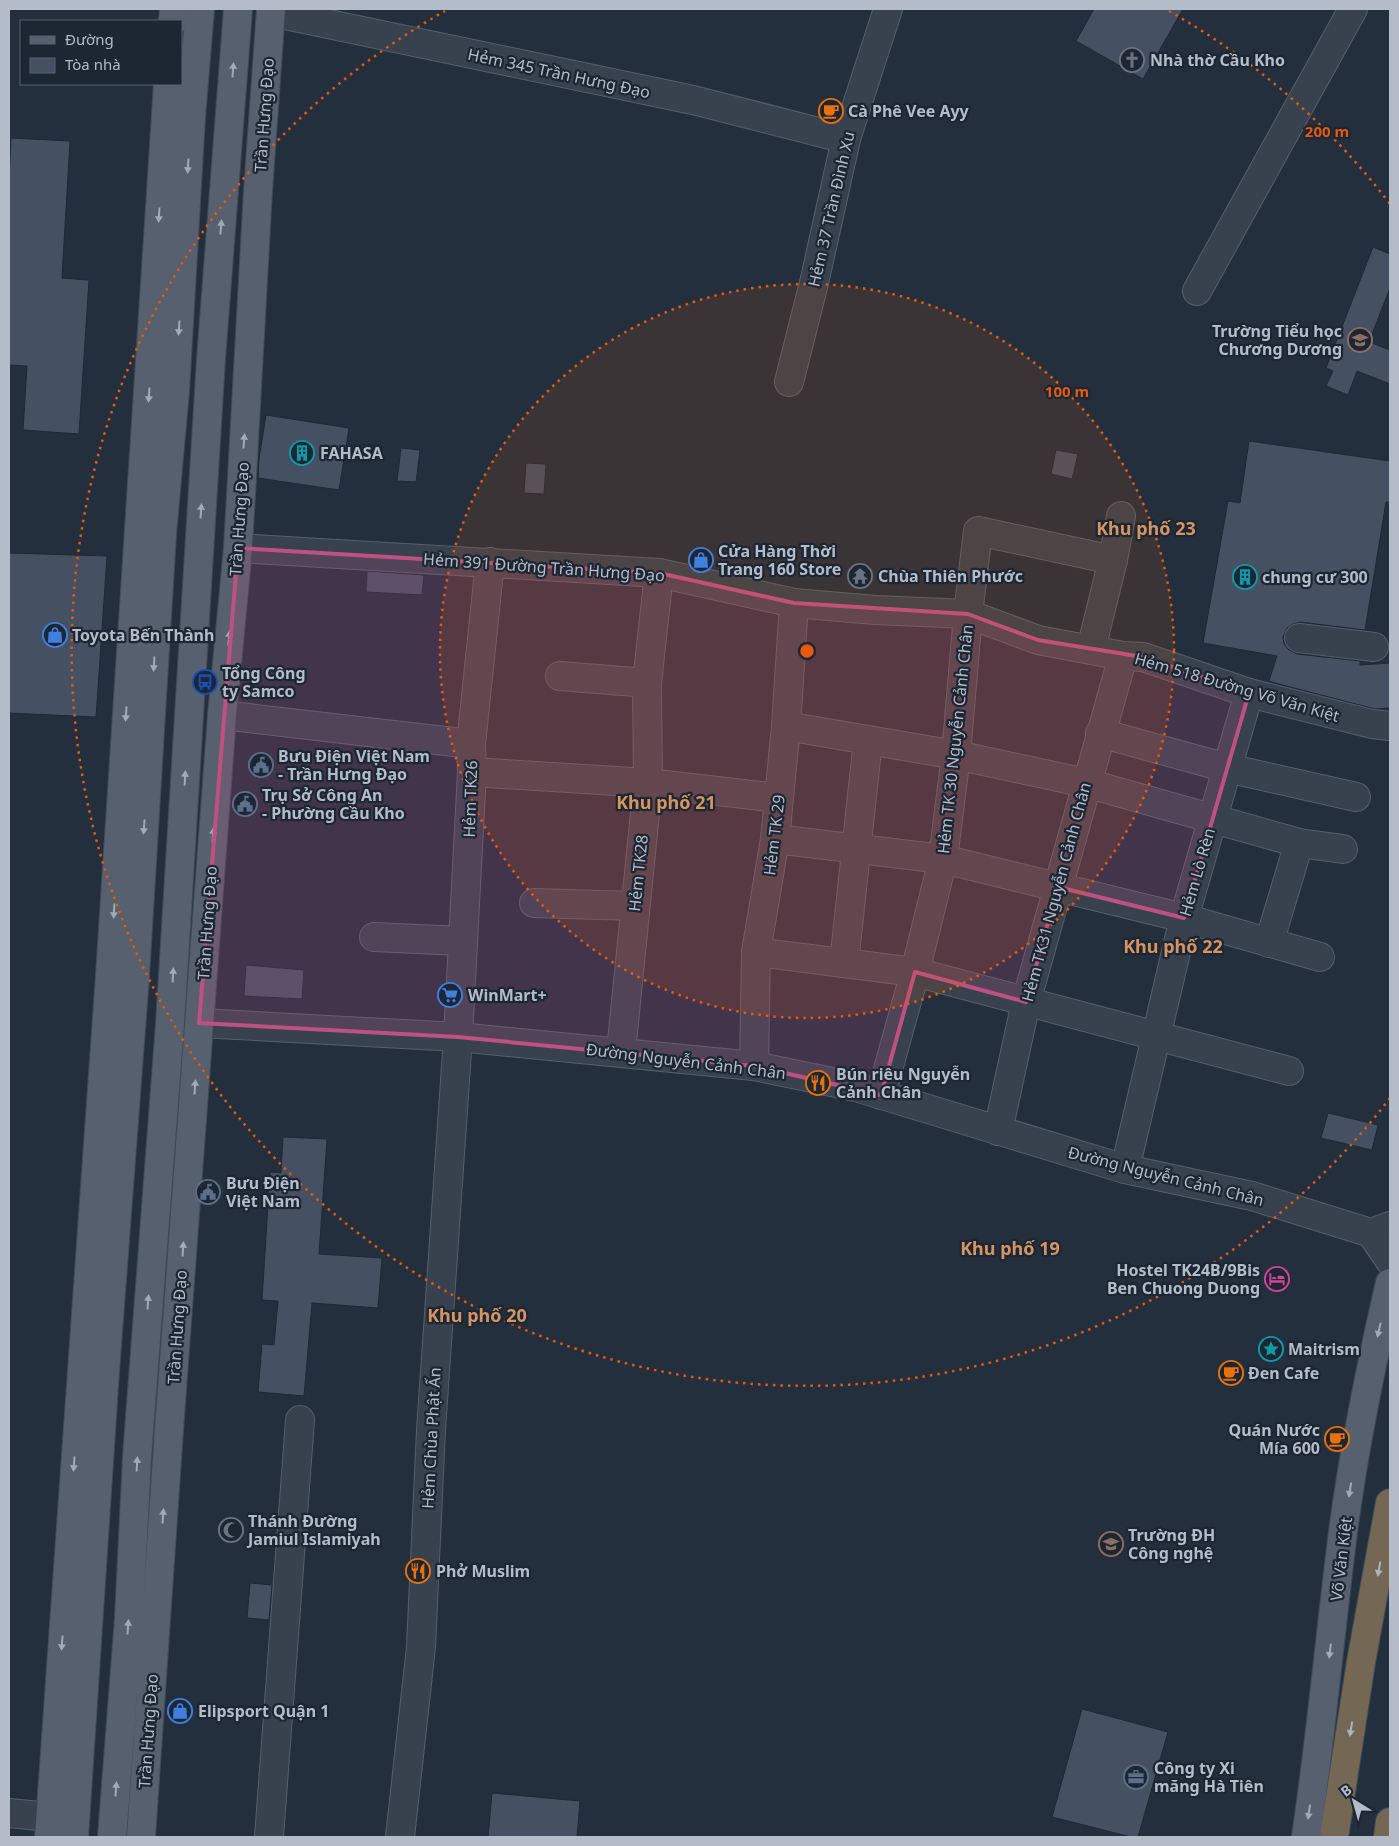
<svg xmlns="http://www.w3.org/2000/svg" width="1399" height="1846" viewBox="0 0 1399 1846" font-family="'Noto Sans',sans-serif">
<rect width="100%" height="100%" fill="#242f3e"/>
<g fill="#455162" stroke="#1f2835">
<polygon points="1094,9 1183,9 1143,79 1076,41"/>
<polygon points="11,138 70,141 62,278 89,280 79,434 23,430 27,366 9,365 9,179"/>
<polygon points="1373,247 1390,254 1390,288 1369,342 1390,350 1390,384 1357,371 1348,395 1326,386 1333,371 1326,368"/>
<polygon points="266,415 349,428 339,490 258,478 259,459"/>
<polygon points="1249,441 1390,461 1390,502 1386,502 1365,630 1300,622 1293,624 1287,628 1283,637 1284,644 1289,650 1297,654 1360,661 1360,665 1390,663 1390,708 1375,709 1275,683 1269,681 1277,656 1203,643 1228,501 1240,503"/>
<polygon points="401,448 420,450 416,482 397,481"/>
<polygon points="1056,450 1078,454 1072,479 1051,474"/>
<polygon points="526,463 546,464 544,494 524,493"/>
<polygon points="9,553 107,556 96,717 9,713"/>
<polygon points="367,571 424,575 422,595 366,592"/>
<polygon points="246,965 304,970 302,999 244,996"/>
<polygon points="1328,1113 1378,1125 1372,1150 1321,1138"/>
<polygon points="283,1137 327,1139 319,1254 382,1258 378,1308 312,1303 304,1396 258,1392 262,1344 274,1345 278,1301 262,1300 270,1172 281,1173"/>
<polygon points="250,1583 272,1585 269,1620 247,1618"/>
<polygon points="1082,1709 1168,1732 1138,1837 1131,1837 1052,1817"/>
<polygon points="492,1793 580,1801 577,1837 488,1837"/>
</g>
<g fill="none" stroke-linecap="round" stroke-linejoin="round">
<defs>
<g id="minor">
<polyline points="271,12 693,100 846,139"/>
<polyline points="1197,291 1353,9"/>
<polyline points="789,382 814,283 846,139 888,9"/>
<polyline points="238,548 659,573 794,603 875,610 968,614 1038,640 1123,656 1143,657 1249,693 1372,724 1390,726"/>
<polyline points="1113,560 1121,516"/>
<polyline points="1299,638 1374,647"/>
<polyline points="560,676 647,683"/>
<polyline points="222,715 471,744"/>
<polyline points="786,726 956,755 1086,783 1299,843 1343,849"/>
<polyline points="1100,733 1227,768 1356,797"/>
<polyline points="472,772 648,783 778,798"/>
<polyline points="775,839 943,859 1184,918 1320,957"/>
<polyline points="534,903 635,906"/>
<polyline points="374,937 462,941"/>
<polyline points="1269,943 1299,843"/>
<polyline points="756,952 915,972 1289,1071"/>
<polyline points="844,963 868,740"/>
<polyline points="199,1023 458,1037 754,1066 856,1087 1125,1169 1252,1196 1371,1233 1390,1226"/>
<polyline points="621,1052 648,783 647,683 659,573"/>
<polyline points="754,1066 756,952 775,839 786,726 794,603"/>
<polyline points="881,1095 915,972 943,859 956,755 968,614 978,531 1113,560 1091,649"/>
<polyline points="998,1131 1026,1002 1123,656"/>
<polyline points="1125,1169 1184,918 1249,693"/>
<polyline points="1371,1233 1390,1261"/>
<polyline points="9,1813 50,1817"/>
<polyline points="269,1837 300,1420"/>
<polyline points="400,1837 421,1647 431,1430 458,1037 472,772 471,744 490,562"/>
</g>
<g id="major">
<polyline points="173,21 174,9"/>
<polyline points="49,1837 110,975 168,84"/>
<polyline points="74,1837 105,1371 135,976 162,534 175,391 191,117 200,9"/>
<polyline points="112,1837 129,1618 137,1457 170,1024 211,359 238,9"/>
<polyline points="141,1837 170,1416 222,715 238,548 258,191 271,9"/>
<path d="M1306 1837C1321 1736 1330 1634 1343 1532 1354 1448 1371 1365 1390 1283"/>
</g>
<g id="highway">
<polyline points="1334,1837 1361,1662 1390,1503"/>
<polyline points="1388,1837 1390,1822"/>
</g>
</defs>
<use href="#minor" stroke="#565f6c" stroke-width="30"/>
<use href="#major" stroke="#414a57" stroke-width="30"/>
<use href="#highway" stroke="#434c59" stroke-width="30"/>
<use href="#minor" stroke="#38414e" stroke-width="28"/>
<use href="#major" stroke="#56606e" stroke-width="28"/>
<use href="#highway" stroke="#746855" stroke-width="28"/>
</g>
<defs><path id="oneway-solid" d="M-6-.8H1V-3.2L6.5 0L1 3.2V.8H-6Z" transform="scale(1.25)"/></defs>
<g fill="#a1aab7">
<use href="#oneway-solid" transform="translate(233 70) rotate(-86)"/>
<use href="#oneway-solid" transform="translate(188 166) rotate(93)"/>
<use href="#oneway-solid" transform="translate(159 215) rotate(94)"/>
<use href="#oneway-solid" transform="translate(221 227) rotate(-85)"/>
<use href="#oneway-solid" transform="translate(179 328) rotate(94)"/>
<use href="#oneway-solid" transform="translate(149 395) rotate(94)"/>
<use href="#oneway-solid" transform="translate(244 441) rotate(-86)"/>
<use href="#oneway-solid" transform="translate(201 511) rotate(-86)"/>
<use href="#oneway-solid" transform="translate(229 638) rotate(-85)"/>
<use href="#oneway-solid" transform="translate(154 664) rotate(93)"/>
<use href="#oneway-solid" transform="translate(126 714) rotate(94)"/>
<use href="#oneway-solid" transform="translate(185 778) rotate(-87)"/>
<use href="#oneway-solid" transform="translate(144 827) rotate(94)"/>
<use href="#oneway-solid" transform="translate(213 835) rotate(-86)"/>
<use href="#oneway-solid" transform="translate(114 911) rotate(93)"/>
<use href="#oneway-solid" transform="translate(173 975) rotate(-87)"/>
<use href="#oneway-solid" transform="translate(195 1087) rotate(-86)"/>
<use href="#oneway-solid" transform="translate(183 1249) rotate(-86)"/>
<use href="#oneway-solid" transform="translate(148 1302) rotate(-86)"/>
<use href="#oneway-solid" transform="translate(1379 1330) rotate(103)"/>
<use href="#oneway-solid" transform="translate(74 1464) rotate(94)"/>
<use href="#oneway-solid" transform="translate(137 1464) rotate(-87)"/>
<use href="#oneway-solid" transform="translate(1350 1490) rotate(99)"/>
<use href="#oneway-solid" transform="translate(163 1516) rotate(-86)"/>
<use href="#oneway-solid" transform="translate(128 1627) rotate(-86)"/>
<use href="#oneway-solid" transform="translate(62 1643) rotate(94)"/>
<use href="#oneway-solid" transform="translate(1330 1651) rotate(97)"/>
<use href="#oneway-solid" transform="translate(116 1789) rotate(-86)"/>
<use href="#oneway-solid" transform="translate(1309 1812) rotate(98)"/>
</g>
<g fill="#aeb4bd">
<use href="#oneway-solid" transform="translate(1379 1569) rotate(100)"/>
<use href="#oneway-solid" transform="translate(1351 1729) rotate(99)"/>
</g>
<path fill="#bd5182" fill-opacity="0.2" stroke="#bd5182" stroke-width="4" stroke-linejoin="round" d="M238 548 659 573 794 603 968 614 1038 640 1143 657 1249 693 1184 918 1058 887 1026 1002 915 972 881 1095 754 1066 458 1037 199 1023Z"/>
<circle cx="807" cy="651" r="367" fill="#e8590c" fill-opacity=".12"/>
<g fill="none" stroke="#e8590c" stroke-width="2.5" stroke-dasharray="2.5 5">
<circle cx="807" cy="651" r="367"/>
<path d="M1390 1098A735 735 0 1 1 445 11M1169 11A735 735 0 0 1 1390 204"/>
</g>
<defs>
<symbol id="church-ring" viewBox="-11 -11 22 22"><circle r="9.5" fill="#1d2633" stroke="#6b7280" stroke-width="1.5"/><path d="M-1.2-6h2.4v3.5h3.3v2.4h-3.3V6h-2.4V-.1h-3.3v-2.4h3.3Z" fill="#6b7280"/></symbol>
<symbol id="cafe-ring" viewBox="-11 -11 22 22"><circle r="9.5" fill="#1d2633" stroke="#e8710a" stroke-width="1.5"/><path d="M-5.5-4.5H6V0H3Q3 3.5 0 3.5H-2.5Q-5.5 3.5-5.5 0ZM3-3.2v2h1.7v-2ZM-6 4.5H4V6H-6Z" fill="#e8710a"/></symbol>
<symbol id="school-ring" viewBox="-11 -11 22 22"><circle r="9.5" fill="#1d2633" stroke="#8d6e63" stroke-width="1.5"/><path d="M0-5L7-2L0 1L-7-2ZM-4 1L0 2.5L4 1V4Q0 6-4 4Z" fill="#8d6e63"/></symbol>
<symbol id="building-ring" viewBox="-11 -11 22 22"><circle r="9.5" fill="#1d2633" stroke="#0f9aa8" stroke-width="1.5"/><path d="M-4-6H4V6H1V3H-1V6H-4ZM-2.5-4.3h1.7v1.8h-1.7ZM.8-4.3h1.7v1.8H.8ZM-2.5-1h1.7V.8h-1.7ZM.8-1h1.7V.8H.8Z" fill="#0f9aa8"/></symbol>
<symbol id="shop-ring" viewBox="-11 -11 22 22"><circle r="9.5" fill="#1d2633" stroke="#3f7fe0" stroke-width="1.5"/><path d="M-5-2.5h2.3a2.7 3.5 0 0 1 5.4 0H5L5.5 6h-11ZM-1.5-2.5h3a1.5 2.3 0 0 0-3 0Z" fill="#3f7fe0"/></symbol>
<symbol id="temple-ring" viewBox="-11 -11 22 22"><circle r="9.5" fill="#1d2633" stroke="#6b7280" stroke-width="1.5"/><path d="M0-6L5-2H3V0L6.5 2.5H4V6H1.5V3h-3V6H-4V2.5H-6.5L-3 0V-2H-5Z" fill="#6b7280"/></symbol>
<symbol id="bus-ring" viewBox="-11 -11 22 22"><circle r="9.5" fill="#1d2633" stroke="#1a4fb4" stroke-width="1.5"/><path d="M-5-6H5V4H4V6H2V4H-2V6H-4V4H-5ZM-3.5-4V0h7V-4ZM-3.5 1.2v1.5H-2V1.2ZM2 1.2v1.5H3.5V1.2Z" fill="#1a4fb4"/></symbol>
<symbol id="civic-ring" viewBox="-11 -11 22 22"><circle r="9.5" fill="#1d2633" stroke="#5c6f8a" stroke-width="1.5"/><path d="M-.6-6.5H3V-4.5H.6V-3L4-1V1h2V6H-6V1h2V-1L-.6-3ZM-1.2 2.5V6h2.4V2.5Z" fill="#5c6f8a"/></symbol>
<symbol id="supermarket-ring" viewBox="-11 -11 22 22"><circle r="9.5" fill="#1d2633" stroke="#3f7fe0" stroke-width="1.5"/><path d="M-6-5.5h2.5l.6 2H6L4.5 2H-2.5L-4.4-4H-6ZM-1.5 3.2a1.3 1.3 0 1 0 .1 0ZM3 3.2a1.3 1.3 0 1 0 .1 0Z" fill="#3f7fe0"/></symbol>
<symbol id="restaurant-ring" viewBox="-11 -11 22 22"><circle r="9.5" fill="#1d2633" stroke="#e8710a" stroke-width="1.5"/><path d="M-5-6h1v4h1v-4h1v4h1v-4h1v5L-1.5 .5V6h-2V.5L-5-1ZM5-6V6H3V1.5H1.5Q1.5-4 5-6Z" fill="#e8710a"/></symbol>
<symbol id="hotel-ring" viewBox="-11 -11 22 22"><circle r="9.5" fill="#1d2633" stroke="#d1479c" stroke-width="1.5"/><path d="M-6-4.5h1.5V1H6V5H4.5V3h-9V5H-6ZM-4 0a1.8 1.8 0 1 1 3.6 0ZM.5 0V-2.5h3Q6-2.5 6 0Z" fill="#d1479c"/></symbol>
<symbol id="sight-ring" viewBox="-11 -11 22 22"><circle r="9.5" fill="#1d2633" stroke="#0f9aa8" stroke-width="1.5"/><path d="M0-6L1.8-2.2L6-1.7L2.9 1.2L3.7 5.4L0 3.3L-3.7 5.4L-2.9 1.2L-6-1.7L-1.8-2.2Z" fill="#0f9aa8"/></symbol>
<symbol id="mosque-ring" viewBox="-11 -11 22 22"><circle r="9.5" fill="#1d2633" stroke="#6b7280" stroke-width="1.5"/><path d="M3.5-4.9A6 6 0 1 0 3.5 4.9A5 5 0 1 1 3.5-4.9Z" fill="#6b7280"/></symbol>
<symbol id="university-ring" viewBox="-11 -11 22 22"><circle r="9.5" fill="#1d2633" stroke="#8d6e63" stroke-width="1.5"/><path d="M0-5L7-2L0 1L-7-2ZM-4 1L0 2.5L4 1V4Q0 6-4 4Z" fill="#8d6e63"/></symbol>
<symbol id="office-ring" viewBox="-11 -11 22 22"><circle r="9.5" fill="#1d2633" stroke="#5c6f8a" stroke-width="1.5"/><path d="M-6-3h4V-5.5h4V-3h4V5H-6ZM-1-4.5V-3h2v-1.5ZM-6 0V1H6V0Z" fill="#5c6f8a"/></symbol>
</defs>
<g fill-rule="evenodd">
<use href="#church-ring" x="1118" y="46" width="28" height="28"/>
<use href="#cafe-ring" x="817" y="97" width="28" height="28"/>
<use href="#school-ring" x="1346" y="326" width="28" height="28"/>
<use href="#building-ring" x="288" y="439" width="28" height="28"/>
<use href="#shop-ring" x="687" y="546" width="28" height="28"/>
<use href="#temple-ring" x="846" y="562" width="28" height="28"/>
<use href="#building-ring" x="1231" y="563" width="28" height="28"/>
<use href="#shop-ring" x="41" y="621" width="28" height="28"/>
<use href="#bus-ring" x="191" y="668" width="28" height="28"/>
<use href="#civic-ring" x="247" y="751" width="28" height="28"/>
<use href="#civic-ring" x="231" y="790" width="28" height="28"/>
<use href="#supermarket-ring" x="436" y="981" width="28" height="28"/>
<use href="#restaurant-ring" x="804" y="1069" width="28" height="28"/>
<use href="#civic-ring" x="194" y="1178" width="28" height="28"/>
<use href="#hotel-ring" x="1263" y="1265" width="28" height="28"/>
<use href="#sight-ring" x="1257" y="1335" width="28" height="28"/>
<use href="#cafe-ring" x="1217" y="1359" width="28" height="28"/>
<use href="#cafe-ring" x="1323" y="1425" width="28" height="28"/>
<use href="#mosque-ring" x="217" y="1516" width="28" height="28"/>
<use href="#university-ring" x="1097" y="1530" width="28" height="28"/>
<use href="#restaurant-ring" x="404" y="1557" width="28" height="28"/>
<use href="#shop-ring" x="166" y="1697" width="28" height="28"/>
<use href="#office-ring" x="1122" y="1763" width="28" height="28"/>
</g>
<g text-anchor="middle" stroke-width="4.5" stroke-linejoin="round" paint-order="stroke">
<g font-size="16" font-weight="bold" fill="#b4bcc9" stroke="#1d2633" text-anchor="start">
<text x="1150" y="66">Nhà thờ Cầu Kho</text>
<text x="848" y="117">Cà Phê Vee Ayy</text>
<text x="1342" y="337" text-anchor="end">Trường Tiểu học<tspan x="1342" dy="18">Chương Dương</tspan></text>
<text x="320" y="459">FAHASA</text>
<text x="718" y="557">Cửa Hàng Thời<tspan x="718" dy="18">Trang 160 Store</tspan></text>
<text x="878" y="582">Chùa Thiên Phước</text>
<text x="1262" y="583">chung cư 300</text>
<text x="72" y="641">Toyota Bến Thành</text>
<text x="222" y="679">Tổng Công<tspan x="222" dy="18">ty Samco</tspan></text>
<text x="278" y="762">Bưu Điện Việt Nam<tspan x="278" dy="18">- Trần Hưng Đạo</tspan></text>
<text x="262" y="801">Trụ Sở Công An<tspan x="262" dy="18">- Phường Cầu Kho</tspan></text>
<text x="468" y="1001">WinMart+</text>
<text x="836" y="1080">Bún riêu Nguyễn<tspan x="836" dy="18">Cảnh Chân</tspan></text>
<text x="226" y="1189">Bưu Điện<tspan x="226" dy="18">Việt Nam</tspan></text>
<text x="1260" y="1276" text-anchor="end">Hostel TK24B/9Bis<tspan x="1260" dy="18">Ben Chuong Duong</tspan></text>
<text x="1288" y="1355">Maitrism</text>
<text x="1248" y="1379">Đen Cafe</text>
<text x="1320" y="1436" text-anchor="end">Quán Nước<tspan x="1320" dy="18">Mía 600</tspan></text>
<text x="248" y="1527">Thánh Đường<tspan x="248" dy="18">Jamiul Islamiyah</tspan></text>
<text x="1128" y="1541">Trường ĐH<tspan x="1128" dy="18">Công nghệ</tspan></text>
<text x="436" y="1577">Phở Muslim</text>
<text x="198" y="1717">Elipsport Quận 1</text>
<text x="1154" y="1774">Công ty Xi<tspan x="1154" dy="18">măng Hà Tiên</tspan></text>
</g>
<g font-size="16" fill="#b4bcc9" stroke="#1d2633">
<text transform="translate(559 73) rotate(12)" y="6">Hẻm 345 Trần Hưng Ðạo</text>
<text transform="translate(264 115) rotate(-86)" y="6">Trần Hưng Đạo</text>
<text transform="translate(831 209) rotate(-77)" y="6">Hẻm 37 Trần Ðình Xu</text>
<text transform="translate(239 519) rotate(-86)" y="6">Trần Hưng Đạo</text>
<text transform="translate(544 567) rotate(4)" y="6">Hẻm 391 Đường Trần Hưng Ðạo</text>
<text transform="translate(1237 687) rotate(16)" y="6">Hẻm 518 Đường Võ Văn Kiệt</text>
<text transform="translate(955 739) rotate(-84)" y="6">Hẻm TK 30 Nguyễn Cảnh Chân</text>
<text transform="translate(470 799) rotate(-88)" y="6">Hẻm TK26</text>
<text transform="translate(774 835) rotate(-83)" y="6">Hẻm TK 29</text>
<text transform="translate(1197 872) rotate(-74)" y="6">Hẻm Lò Rèn</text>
<text transform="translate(638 873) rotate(-84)" y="6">Hẻm TK28</text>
<text transform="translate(1056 892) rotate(-75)" y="6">Hẻm TK31 Nguyễn Cảnh Chân</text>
<text transform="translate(207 923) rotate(-86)" y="6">Trần Hưng Đạo</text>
<text transform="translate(686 1061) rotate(7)" y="6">Đường Nguyễn Cảnh Chân</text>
<text transform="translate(1166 1176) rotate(14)" y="6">Đường Nguyễn Cảnh Chân</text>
<text transform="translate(177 1327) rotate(-86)" y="6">Trần Hưng Đạo</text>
<text transform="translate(431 1438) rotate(-87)" y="6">Hẻm Chùa Phật Ấn</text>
<text transform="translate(1341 1559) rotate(-83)" y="6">Võ Văn Kiệt</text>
<text transform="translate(148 1731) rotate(-86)" y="6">Trần Hưng Đạo</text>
</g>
<g font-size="18" font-weight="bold" fill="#d59563" stroke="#1d2633">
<text x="1146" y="535">Khu phố 23</text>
<text x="666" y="809">Khu phố 21</text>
<text x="1173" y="953">Khu phố 22</text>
<text x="1010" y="1255">Khu phố 19</text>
<text x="477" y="1322">Khu phố 20</text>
</g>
</g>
<circle cx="807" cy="651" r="8" fill="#e8590c" stroke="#1d2633" stroke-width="2.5"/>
<g font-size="15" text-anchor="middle" font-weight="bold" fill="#e8590c" stroke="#1d2633" stroke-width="4.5" stroke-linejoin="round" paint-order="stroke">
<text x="1327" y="137">200 m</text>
<text x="1067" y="397">100 m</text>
</g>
<rect width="1399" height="1846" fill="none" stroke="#b4bcc9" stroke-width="20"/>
<rect x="20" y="20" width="162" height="65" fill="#1d2633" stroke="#59626f"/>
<rect x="30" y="36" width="25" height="8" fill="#56606e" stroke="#59626f"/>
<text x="65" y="45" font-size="15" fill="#b4bcc9">Đường</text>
<rect x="30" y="58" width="25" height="15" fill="#455162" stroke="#59626f"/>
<text x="65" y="70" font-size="15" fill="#b4bcc9">Tòa nhà</text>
<g transform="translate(1354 1801) rotate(323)" stroke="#1d2633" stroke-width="4" paint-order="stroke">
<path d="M0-4L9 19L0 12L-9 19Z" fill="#b4bcc9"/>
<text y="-8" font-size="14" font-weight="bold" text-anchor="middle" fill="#b4bcc9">B</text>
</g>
</svg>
